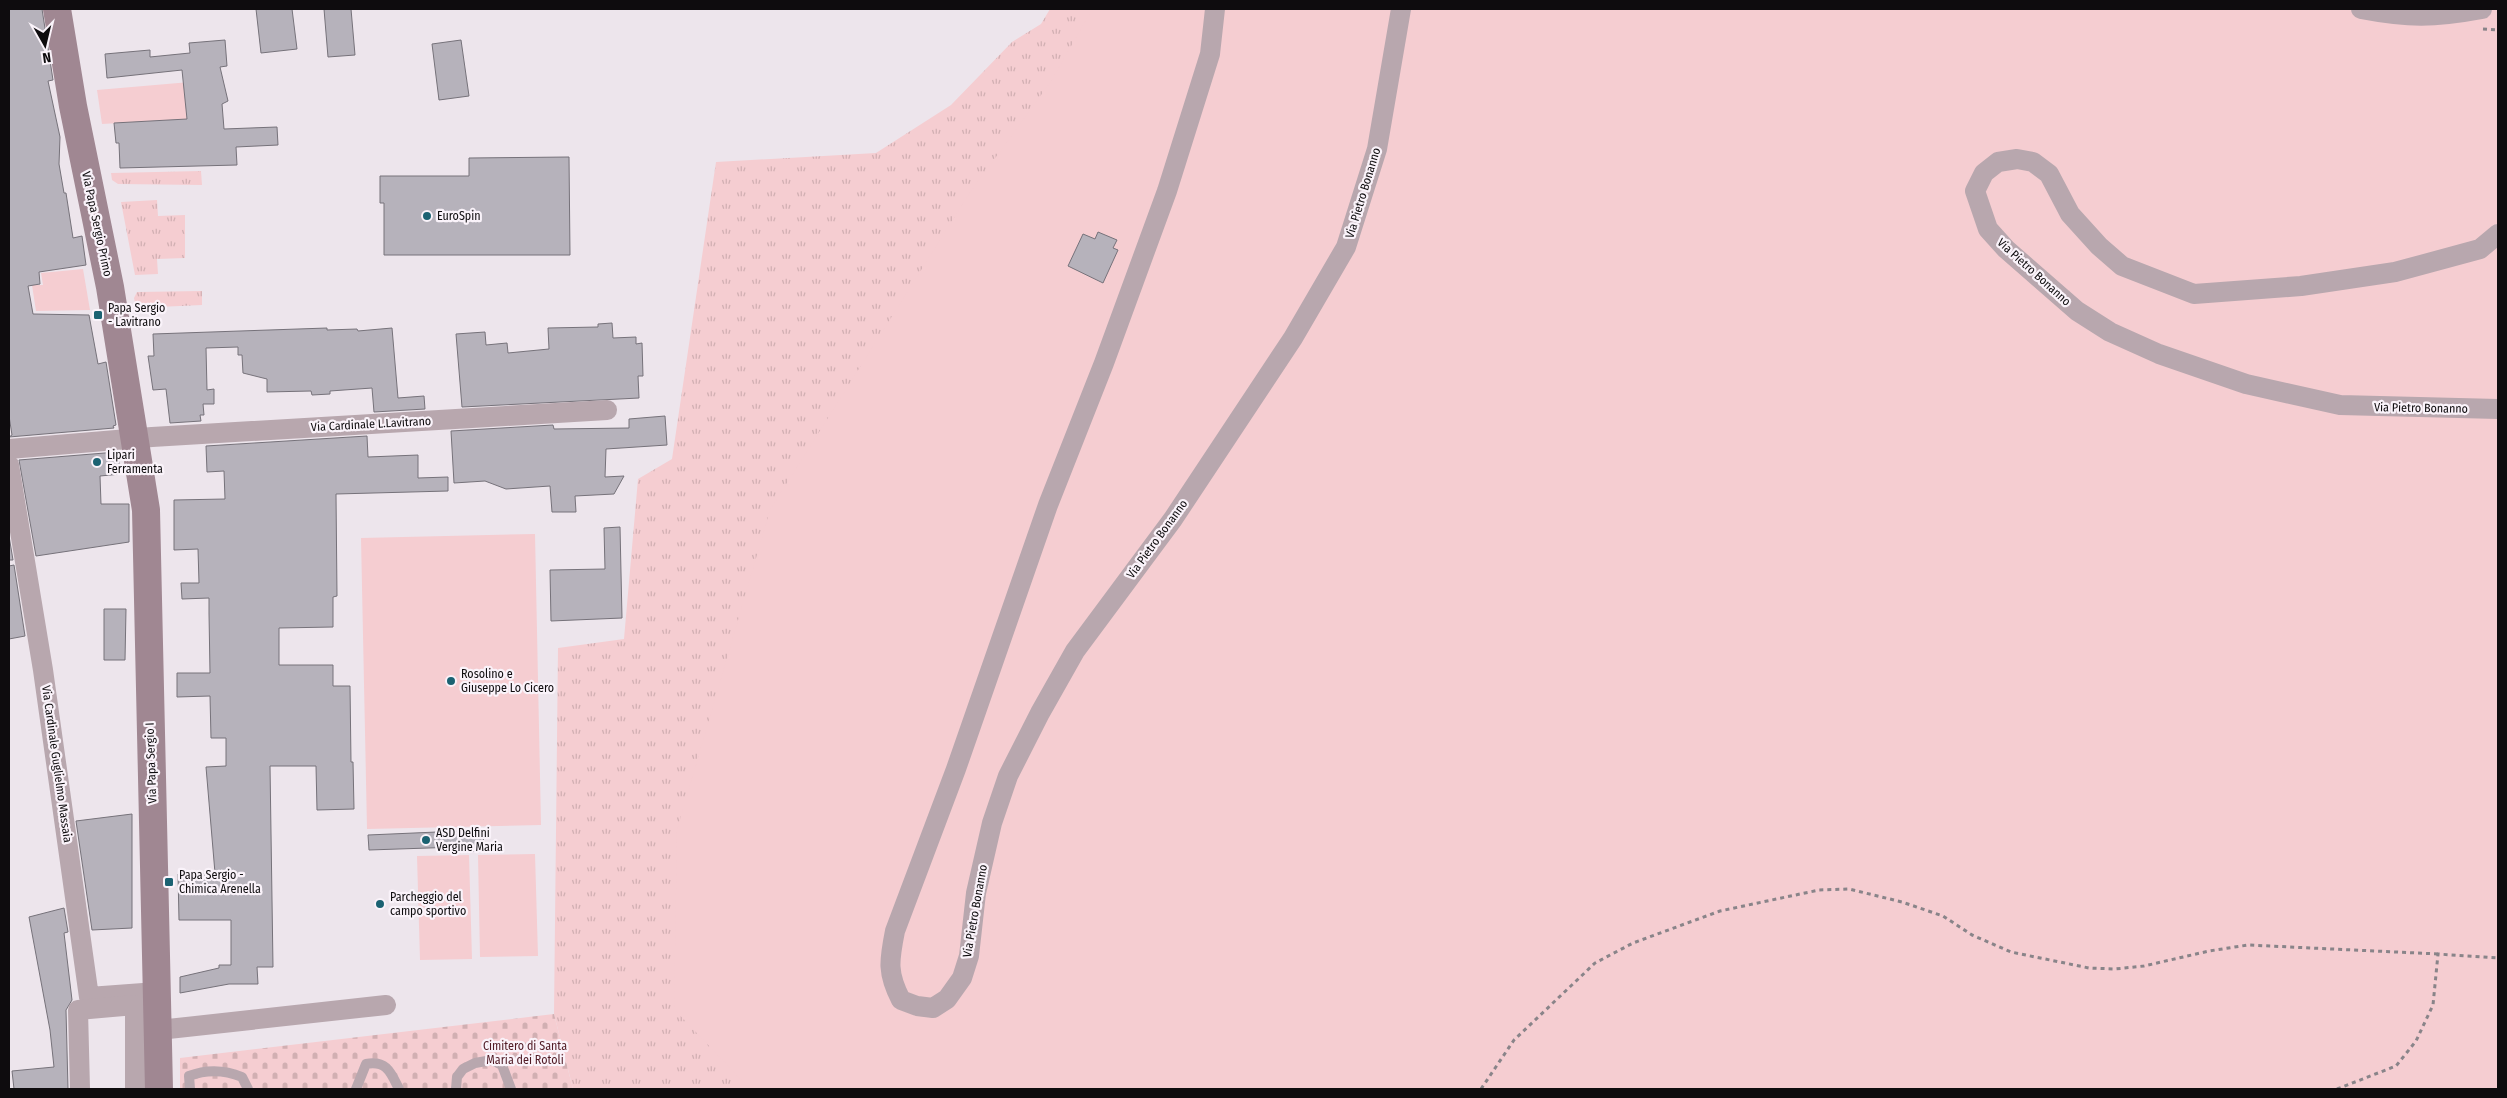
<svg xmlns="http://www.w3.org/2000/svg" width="2507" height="1098" viewBox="0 0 2507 1098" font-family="'Fira Sans Condensed',sans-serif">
<defs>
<pattern id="grass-tufts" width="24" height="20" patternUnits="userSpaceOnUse" patternTransform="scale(1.25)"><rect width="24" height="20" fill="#f5cdd1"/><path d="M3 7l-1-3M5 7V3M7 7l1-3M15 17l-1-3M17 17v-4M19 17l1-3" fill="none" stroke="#d1afb2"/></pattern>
<pattern id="cemetery-stones" width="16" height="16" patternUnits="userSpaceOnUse" patternTransform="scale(1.25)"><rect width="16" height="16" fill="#f5cdd1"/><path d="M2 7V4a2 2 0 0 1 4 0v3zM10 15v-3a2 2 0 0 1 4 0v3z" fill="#d1afb2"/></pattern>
</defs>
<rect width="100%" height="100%" fill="#ede5ec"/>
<g fill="url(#grass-tufts)">
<polygon points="1050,9 1194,9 972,1089 573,1089 554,1014 558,648 624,639 638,479 672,459 716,162 876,153 951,105 1012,42 1041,24"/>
<polygon points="201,171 202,185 118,184 112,180 111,173"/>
<polygon points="157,200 158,216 185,215 185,258 157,259 158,274 135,275 121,202"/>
<polygon points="202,291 202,305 136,308 134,298 137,292"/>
</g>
<polygon fill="url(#cemetery-stones)" points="554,1014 573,1089 180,1089 180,1058"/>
<g fill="#f5cdd1">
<polygon points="1092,9 2498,9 2498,1089 750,1089 674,1009 677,830 770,510 969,194 1052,80"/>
<polygon points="190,82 188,124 171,120 102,124 97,90"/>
<polygon points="83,269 90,310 36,311 32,285 43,285 41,273"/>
<polygon points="535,534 541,825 367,829 361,538"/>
<polygon points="535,854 538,956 480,957 478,855"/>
<polygon points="469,855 472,959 420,960 417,856"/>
</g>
<g fill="#b6b2bb" stroke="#76727a">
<polygon points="9,9 42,9 53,80 48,81 60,137 59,164 64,193 66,193 73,238 82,236 86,265 39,272 40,284 28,286 33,314 89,315 98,364 106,362 116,425 113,426 114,428 9,437 12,435 9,416"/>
<polygon points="256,9 292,9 297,49 261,53"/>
<polygon points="324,9 351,9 355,55 328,57"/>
<polygon points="225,40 227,66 220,67 228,101 222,104 224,129 277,127 278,145 236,147 237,165 120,168 119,143 116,143 114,123 187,119 182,70 107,78 105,54 150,50 150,57 190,53 189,43"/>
<polygon points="461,40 469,96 439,100 432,44"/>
<polygon points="569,157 570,255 384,255 384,203 380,203 380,176 469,176 469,158"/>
<polygon points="1098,232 1117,240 1113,248 1118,250 1103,283 1068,266 1083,234 1095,239"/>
<polygon points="612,323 613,338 636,337 636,344 642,343 643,376 638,376 639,398 462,407 456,334 485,332 486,345 507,343 508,353 549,349 548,328 598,327 598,324"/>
<polygon points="327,328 327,330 357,329 358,331 392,328 398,398 424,396 425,409 374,412 372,388 330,391 330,394 312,395 311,391 267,392 267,379 243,373 242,355 238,355 238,347 206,348 207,390 214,389 214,404 203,404 204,415 200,415 201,421 170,423 166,389 153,390 148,356 154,356 153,334"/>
<polygon points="665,416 667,445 606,449 605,477 624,476 614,494 575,496 576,512 552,512 550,486 506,489 485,481 454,483 451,431 553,425 554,429 629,428 629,419"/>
<polygon points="367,436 368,457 418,455 418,478 448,477 448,491 336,494 337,596 333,597 333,627 279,628 279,665 333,665 333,686 350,686 351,762 353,762 354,809 317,810 316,766 270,766 273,967 257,967 258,984 229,984 180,993 180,977 219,968 219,965 231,965 231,920 179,920 178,874 215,873 206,767 226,766 226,738 211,738 210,696 177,697 177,673 210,673 209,613 209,598 182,599 181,583 199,583 198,549 174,550 174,500 225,499 224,471 207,472 206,446"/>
<polygon points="117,452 121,474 100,476 101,504 129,504 129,542 36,556 19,460"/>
<polygon points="620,527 622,618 551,621 550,570 605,569 604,528"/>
<polygon points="9,536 13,560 9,560"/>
<polygon points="14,565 25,636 9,639 9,566"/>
<polygon points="104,609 126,609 125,660 104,660"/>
<polygon points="132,814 132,928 92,930 76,821"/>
<polygon points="483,830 484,851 458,852 458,847 369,850 368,835"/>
<polygon points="64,908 68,932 64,933 72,1000 66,1010 68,1089 14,1089 12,1071 54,1067 50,1030 29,917"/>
</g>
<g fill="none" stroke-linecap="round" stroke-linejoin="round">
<g stroke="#898489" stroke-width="3" stroke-dasharray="4 4" stroke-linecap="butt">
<polyline points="2483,29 2498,30"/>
<polyline points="1481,1089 1514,1040 1595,963 1633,943 1720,911 1819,890 1849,889 1902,902 1943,916 1972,935 2011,952 2089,968 2115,969 2144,966 2209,951 2248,945 2438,954"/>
<polyline points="2337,1089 2396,1066 2416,1041 2433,1005 2438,954 2498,958"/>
</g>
<g stroke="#b8a7ae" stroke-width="10">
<path d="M190 1089 189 1076C207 1069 225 1070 242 1077L248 1089"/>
<path d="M356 1089 366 1064C387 1060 391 1073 399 1089"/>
<polyline points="456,1089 457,1077 463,1069 475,1063 492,1060 502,1065 511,1089"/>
</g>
<g stroke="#b8a7ae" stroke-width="20">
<path d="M1215 9 1210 54 1167 191 1104 363 1048 505 956 769 895 931C889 961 887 973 901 1000L917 1006 933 1008 947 999 962 978 969 956 976 893 992 823 1008 776 1040 713 1075 651 1173 519 1228 436 1293 338 1346 247 1377 149 1401 9"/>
<path d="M2361 9C2408 18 2434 18 2482 9"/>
<polyline points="2498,234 2480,249 2395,272 2301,286 2194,294 2122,266 2099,246 2070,214 2049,174 2033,162 2017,159 1998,162 1984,173 1975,191 1988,229 2006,249 2077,311 2110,332 2159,354 2246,384 2340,405 2498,409"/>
<polyline points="9,449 152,437 607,410"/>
<polyline points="9,465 43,670 89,997 157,992"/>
<polyline points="159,1030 386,1005"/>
<polyline points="80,1089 78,1010 135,1005 135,1089"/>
</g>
<polyline stroke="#a08792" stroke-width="28" points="57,9 73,106 110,287 146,510 159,1089"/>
</g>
<g fill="#1b6272" stroke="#faf3fa" stroke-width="2">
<circle cx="427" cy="216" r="5"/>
<rect x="93" y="310" width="10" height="10" rx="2.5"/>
<circle cx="97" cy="462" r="5"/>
<circle cx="451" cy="681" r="5"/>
<circle cx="426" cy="840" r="5"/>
<rect x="164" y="877" width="10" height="10" rx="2.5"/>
<circle cx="380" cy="904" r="5"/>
</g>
<g text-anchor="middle" stroke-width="4.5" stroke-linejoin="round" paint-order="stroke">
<g font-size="12" fill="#0e0c0e" stroke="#faf3fa">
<text transform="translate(1363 193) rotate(-73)" y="4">Via Pietro Bonanno</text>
<text transform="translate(97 224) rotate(78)" y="4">Via Papa Sergio Primo</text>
<text transform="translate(2034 272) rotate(42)" y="4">Via Pietro Bonanno</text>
<text transform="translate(2421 408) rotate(1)" y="4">Via Pietro Bonanno</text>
<text transform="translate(371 424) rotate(-3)" y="4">Via Cardinale L.Lavitrano</text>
<text transform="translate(1157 539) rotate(-54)" y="4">Via Pietro Bonanno</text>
<text transform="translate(151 763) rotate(-92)" y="4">Via Papa Sergio I</text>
<text transform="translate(57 764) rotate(82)" y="4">Via Cardinale Guglielmo Massaia</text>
<text transform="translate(975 911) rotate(-80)" y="4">Via Pietro Bonanno</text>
</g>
<g font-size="12" fill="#0e0c0e" stroke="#faf3fa" text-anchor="start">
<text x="437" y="220">EuroSpin</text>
<text x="108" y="312">Papa Sergio<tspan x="108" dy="14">- Lavitrano</tspan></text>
<text x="107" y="459">Lipari<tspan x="107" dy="14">Ferramenta</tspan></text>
<text x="461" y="678">Rosolino e<tspan x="461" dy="14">Giuseppe Lo Cicero</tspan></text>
<text x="436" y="837">ASD Delfini<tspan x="436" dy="14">Vergine Maria</tspan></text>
<text x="179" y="879">Papa Sergio -<tspan x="179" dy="14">Chimica Arenella</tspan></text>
<text x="390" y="901">Parcheggio del<tspan x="390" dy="14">campo sportivo</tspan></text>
</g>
<g font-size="12" fill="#511b25" stroke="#faf3fa">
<text x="525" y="1050">Cimitero di Santa<tspan x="525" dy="14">Maria dei Rotoli</tspan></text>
</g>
</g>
<rect width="2507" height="1098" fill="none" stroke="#0e0c0e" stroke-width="20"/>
<g transform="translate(45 45) rotate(172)" stroke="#faf3fa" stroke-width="4" paint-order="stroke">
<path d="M0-4L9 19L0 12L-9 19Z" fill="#0e0c0e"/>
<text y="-8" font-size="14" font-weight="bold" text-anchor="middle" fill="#0e0c0e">N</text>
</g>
</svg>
